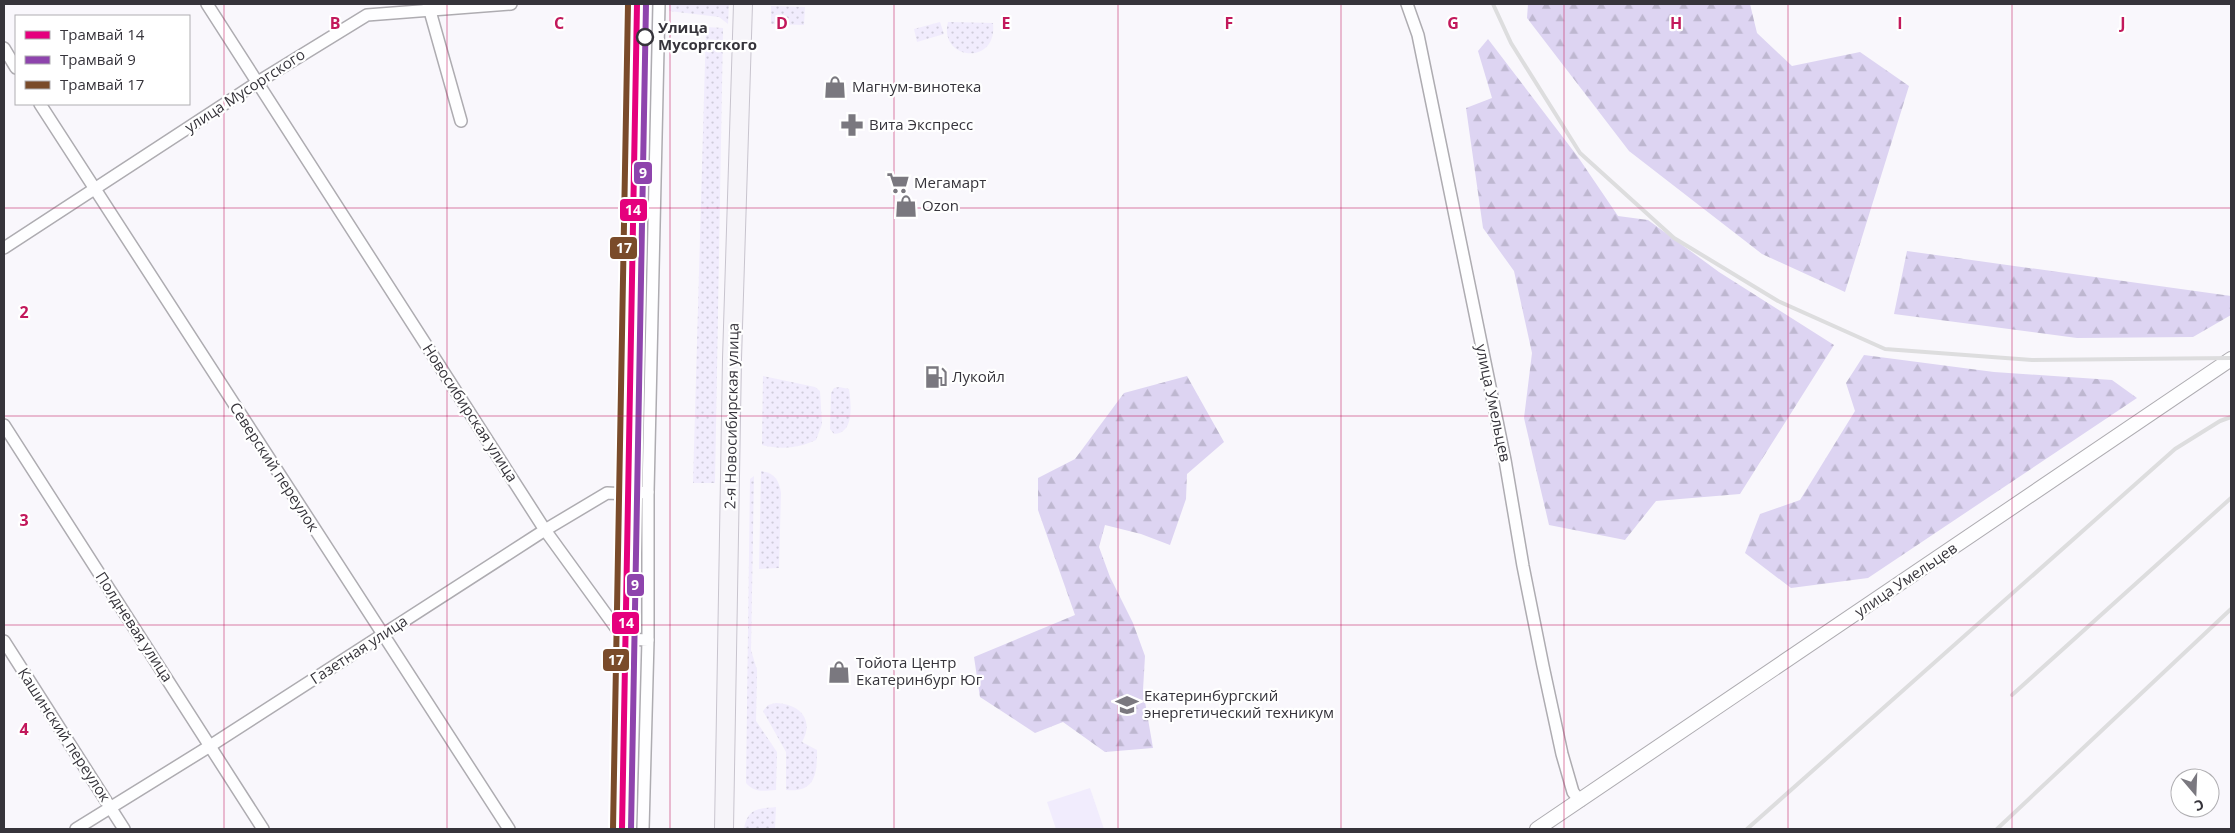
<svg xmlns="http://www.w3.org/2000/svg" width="2235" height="833" viewBox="0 0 2235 833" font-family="'Open Sans',sans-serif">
<defs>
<pattern id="grass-dots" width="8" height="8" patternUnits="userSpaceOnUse" patternTransform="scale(1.25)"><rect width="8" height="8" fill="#f1ecfd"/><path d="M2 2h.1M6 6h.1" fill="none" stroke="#cfcbda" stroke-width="1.8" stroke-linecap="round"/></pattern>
<pattern id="forest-firs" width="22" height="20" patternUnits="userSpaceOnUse" patternTransform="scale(1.25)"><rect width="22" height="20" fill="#ddd4f2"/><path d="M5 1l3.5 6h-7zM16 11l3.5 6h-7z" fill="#beb7d0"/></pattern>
</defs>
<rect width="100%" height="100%" fill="#f9f7fc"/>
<g fill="url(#grass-dots)">
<polygon points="669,4 729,4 728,24 719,17 669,11"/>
<polygon points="771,6 805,7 804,25 771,24"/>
<polygon points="940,22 944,34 917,42 914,29"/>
<path d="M948 22 993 23C998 67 938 60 948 22Z"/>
<polygon points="706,27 723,28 715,483 693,483"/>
<path d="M763 376 815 387 820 391 822 424 816 440C799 448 781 450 762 445Z"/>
<path d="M839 387 849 389C851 404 855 433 834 434L830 429 831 393 834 388Z"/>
<path d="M761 471C775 473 779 480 781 493L779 568 759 569Z"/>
<path d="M754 476 751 650 757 670 756 721 777 752 776 790C763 791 755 793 746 783L750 479Z"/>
<path d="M776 703C799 704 815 719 802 742L817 750C817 773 816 793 786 790V752L763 711 768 705Z"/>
<path d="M776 807 775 829H744C748 808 757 809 776 807Z"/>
</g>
<g fill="url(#forest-firs)">
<polygon points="1528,4 1750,4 1757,33 1792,66 1860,52 1909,86 1845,292 1762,254 1629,151 1527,18"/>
<polygon points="1488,39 1578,157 1618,216 1648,220 1719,272 1834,345 1740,494 1656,501 1625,540 1549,525 1524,418 1532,353 1514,271 1483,228 1466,108 1492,98 1478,51"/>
<polygon points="1907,251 2231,296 2231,315 2193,337 2077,338 1894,314"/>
<polygon points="1864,355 1994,372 2112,380 2137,398 1868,578 1791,588 1745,553 1760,514 1800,500 1855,411 1846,383"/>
<polygon points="1187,376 1224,442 1187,474 1186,499 1170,545 1141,534 1105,525 1099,547 1110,577 1133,623 1145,656 1143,690 1153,748 1105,752 1063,722 1035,733 980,697 974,657 1075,615 1038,510 1038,478 1075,459 1124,393"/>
</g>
<polygon fill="#f1ecfd" points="1090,788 1104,829 1056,829 1047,802"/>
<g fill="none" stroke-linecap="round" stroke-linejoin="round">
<defs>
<g id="minor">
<polyline points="207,4 545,530 624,639 648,640 643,829"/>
<polyline points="428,4 461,121"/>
<polyline points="1407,4 1418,35 1505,460 1523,566 1543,666 1562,754 1573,792 1580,801"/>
<polyline points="4,48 16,68"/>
<polyline points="40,104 509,829"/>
<polyline points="4,248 258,82 367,15 511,4"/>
<polyline points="4,425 263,829"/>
<polyline points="648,640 648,492 659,4"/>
<polyline points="4,641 124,829"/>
<polyline points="76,829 210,746 545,530 607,493 628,494 648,492"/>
</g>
<polyline id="tertiary" points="1537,829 2231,359"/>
<polyline id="primary" points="724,829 732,359 743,4"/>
</defs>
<use href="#minor" stroke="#aeacb1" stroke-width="14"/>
<use href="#tertiary" stroke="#aeacb1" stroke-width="16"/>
<use href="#primary" stroke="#c8c4ce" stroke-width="20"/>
<use href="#minor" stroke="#fefeff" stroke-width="11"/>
<use href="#tertiary" stroke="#fefeff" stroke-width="14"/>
<use href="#primary" stroke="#f6f4f9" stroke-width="18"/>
<g stroke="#ddddde" stroke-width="4">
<polyline points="1493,4 1511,43 1580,153 1674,238 1778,301 1885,349 2032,360 2231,358"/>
<polyline points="2012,695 2231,498"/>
<polyline points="1747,829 2175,449 2220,421 2231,417"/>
<polyline points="1997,829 2231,609"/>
</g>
<defs>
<polyline id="tram-1" points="622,829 637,4"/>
<polyline id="tram-2" points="631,829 646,4"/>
<polyline id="tram-3" points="613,829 628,4"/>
</defs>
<use href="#tram-1" stroke="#fff" stroke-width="10"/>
<use href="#tram-2" stroke="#fff" stroke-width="10"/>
<use href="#tram-3" stroke="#fff" stroke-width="10"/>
<use href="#tram-1" stroke="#e5007d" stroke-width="6"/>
<use href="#tram-2" stroke="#8e44ad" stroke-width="6"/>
<use href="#tram-3" stroke="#7a4b2a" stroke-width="6"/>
</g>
<path fill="none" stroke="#c2185b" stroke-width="1" stroke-opacity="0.55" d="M224 4V829M447 4V829M670 4V829M894 4V829M1118 4V829M1341 4V829M1564 4V829M1788 4V829M2012 4V829M4 208H2231M4 416H2231M4 625H2231"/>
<defs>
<symbol id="shop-bare" viewBox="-9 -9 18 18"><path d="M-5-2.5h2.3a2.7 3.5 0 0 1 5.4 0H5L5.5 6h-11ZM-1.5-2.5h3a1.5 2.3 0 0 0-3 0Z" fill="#7a787f" stroke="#fff" stroke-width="2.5" paint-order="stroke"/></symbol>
<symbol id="pharmacy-bare" viewBox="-9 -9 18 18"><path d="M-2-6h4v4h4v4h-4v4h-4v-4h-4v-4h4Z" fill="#7a787f" stroke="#fff" stroke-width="2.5" paint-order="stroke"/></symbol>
<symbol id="supermarket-bare" viewBox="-9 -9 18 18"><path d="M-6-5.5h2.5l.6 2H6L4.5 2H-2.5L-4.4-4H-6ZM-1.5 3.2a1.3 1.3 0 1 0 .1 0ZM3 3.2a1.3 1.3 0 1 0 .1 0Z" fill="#7a787f" stroke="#fff" stroke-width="2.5" paint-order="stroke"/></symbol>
<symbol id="fuel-bare" viewBox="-9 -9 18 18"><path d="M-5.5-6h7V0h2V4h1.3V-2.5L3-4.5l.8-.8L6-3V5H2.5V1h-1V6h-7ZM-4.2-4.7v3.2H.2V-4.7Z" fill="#7a787f" stroke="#fff" stroke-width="2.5" paint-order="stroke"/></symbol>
<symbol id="university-bare" viewBox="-9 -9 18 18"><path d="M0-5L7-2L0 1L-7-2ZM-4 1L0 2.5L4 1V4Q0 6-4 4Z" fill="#7a787f" stroke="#fff" stroke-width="2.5" paint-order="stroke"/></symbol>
</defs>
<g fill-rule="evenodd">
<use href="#shop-bare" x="819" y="71" width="32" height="32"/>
<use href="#pharmacy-bare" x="836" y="109" width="32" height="32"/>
<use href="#supermarket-bare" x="882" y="167" width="32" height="32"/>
<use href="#shop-bare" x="890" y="190" width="32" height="32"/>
<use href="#fuel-bare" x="920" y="361" width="32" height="32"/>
<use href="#shop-bare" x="823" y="656" width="32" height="32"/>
<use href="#university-bare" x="1111" y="689" width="32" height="32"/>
</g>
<circle fill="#fff" stroke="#36343b" stroke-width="2.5" cx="645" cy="37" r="8"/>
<g text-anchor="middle" stroke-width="4.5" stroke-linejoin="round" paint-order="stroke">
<g font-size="15" font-weight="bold" fill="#36343b" stroke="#fff" text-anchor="start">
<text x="658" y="33">Улица<tspan x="658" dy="17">Мусоргского</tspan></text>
</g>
<g font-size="15" fill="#36343b" stroke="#fff" text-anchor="start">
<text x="852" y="92">Магнум-винотека</text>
<text x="869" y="130">Вита Экспресс</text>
<text x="914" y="188">Мегамарт</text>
<text x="922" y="211">Ozon</text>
<text x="952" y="382">Лукойл</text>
<text x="856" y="668">Тойота Центр<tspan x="856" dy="17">Екатеринбург Юг</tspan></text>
<text x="1144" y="701">Екатеринбургский<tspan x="1144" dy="17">энергетический техникум</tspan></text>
</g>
<g font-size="15" fill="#36343b" stroke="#fff">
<text transform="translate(245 91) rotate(-33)" y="5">улица Мусоргского</text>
<text transform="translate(1493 403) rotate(78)" y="5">улица Умельцев</text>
<text transform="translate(470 413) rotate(57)" y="5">Новосибирская улица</text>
<text transform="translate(732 416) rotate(-89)" y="5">2-я Новосибирская улица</text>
<text transform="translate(274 467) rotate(57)" y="5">Северский переулок</text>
<text transform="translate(1906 580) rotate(-34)" y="5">улица Умельцев</text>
<text transform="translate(134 627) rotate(57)" y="5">Полдневая улица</text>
<text transform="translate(359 650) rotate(-33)" y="5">Газетная улица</text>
<text transform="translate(64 735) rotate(57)" y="5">Кашинский переулок</text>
</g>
</g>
<g font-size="16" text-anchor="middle" font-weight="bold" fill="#c2185b" stroke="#fff" stroke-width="4.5" stroke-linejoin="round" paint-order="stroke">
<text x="335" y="29">B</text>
<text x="559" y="29">C</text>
<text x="782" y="29">D</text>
<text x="1006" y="29">E</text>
<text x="1229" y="29">F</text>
<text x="1453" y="29">G</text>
<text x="1676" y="29">H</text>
<text x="1900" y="29">I</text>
<text x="2123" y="29">J</text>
<text x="24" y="318">2</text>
<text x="24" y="526">3</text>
<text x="24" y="735">4</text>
</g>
<g stroke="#fff" stroke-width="2">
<rect x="633" y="161" width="20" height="24" rx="5" fill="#8e44ad"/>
<rect x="619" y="198" width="29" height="24" rx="5" fill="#e5007d"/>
<rect x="609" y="236" width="29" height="24" rx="5" fill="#7a4b2a"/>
<rect x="626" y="573" width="19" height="24" rx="5" fill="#8e44ad"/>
<rect x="611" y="611" width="29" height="24" rx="5" fill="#e5007d"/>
<rect x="602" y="648" width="28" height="24" rx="5" fill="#7a4b2a"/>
</g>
<g font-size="14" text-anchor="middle" font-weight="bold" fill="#fff">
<text x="643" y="178">9</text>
<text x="633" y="215">14</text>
<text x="624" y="253">17</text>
<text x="635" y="590">9</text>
<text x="626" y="628">14</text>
<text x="616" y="665">17</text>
</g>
<rect width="2235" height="833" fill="none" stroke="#36343b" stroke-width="10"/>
<rect x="15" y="15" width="175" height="90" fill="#ffffff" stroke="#afaeb1"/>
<rect x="25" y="31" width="25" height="8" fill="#e5007d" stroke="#afaeb1"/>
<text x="60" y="40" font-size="15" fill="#36343b">Трамвай 14</text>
<rect x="25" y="56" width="25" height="8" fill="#8e44ad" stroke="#afaeb1"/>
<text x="60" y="65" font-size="15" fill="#36343b">Трамвай 9</text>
<rect x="25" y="81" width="25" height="8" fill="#7a4b2a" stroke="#afaeb1"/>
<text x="60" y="90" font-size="15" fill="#36343b">Трамвай 17</text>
<g transform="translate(2195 793) rotate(161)"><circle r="24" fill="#ffffff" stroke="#afaeb1"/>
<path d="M0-4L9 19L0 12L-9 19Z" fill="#7a787f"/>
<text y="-8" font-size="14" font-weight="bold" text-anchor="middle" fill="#36343b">С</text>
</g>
</svg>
